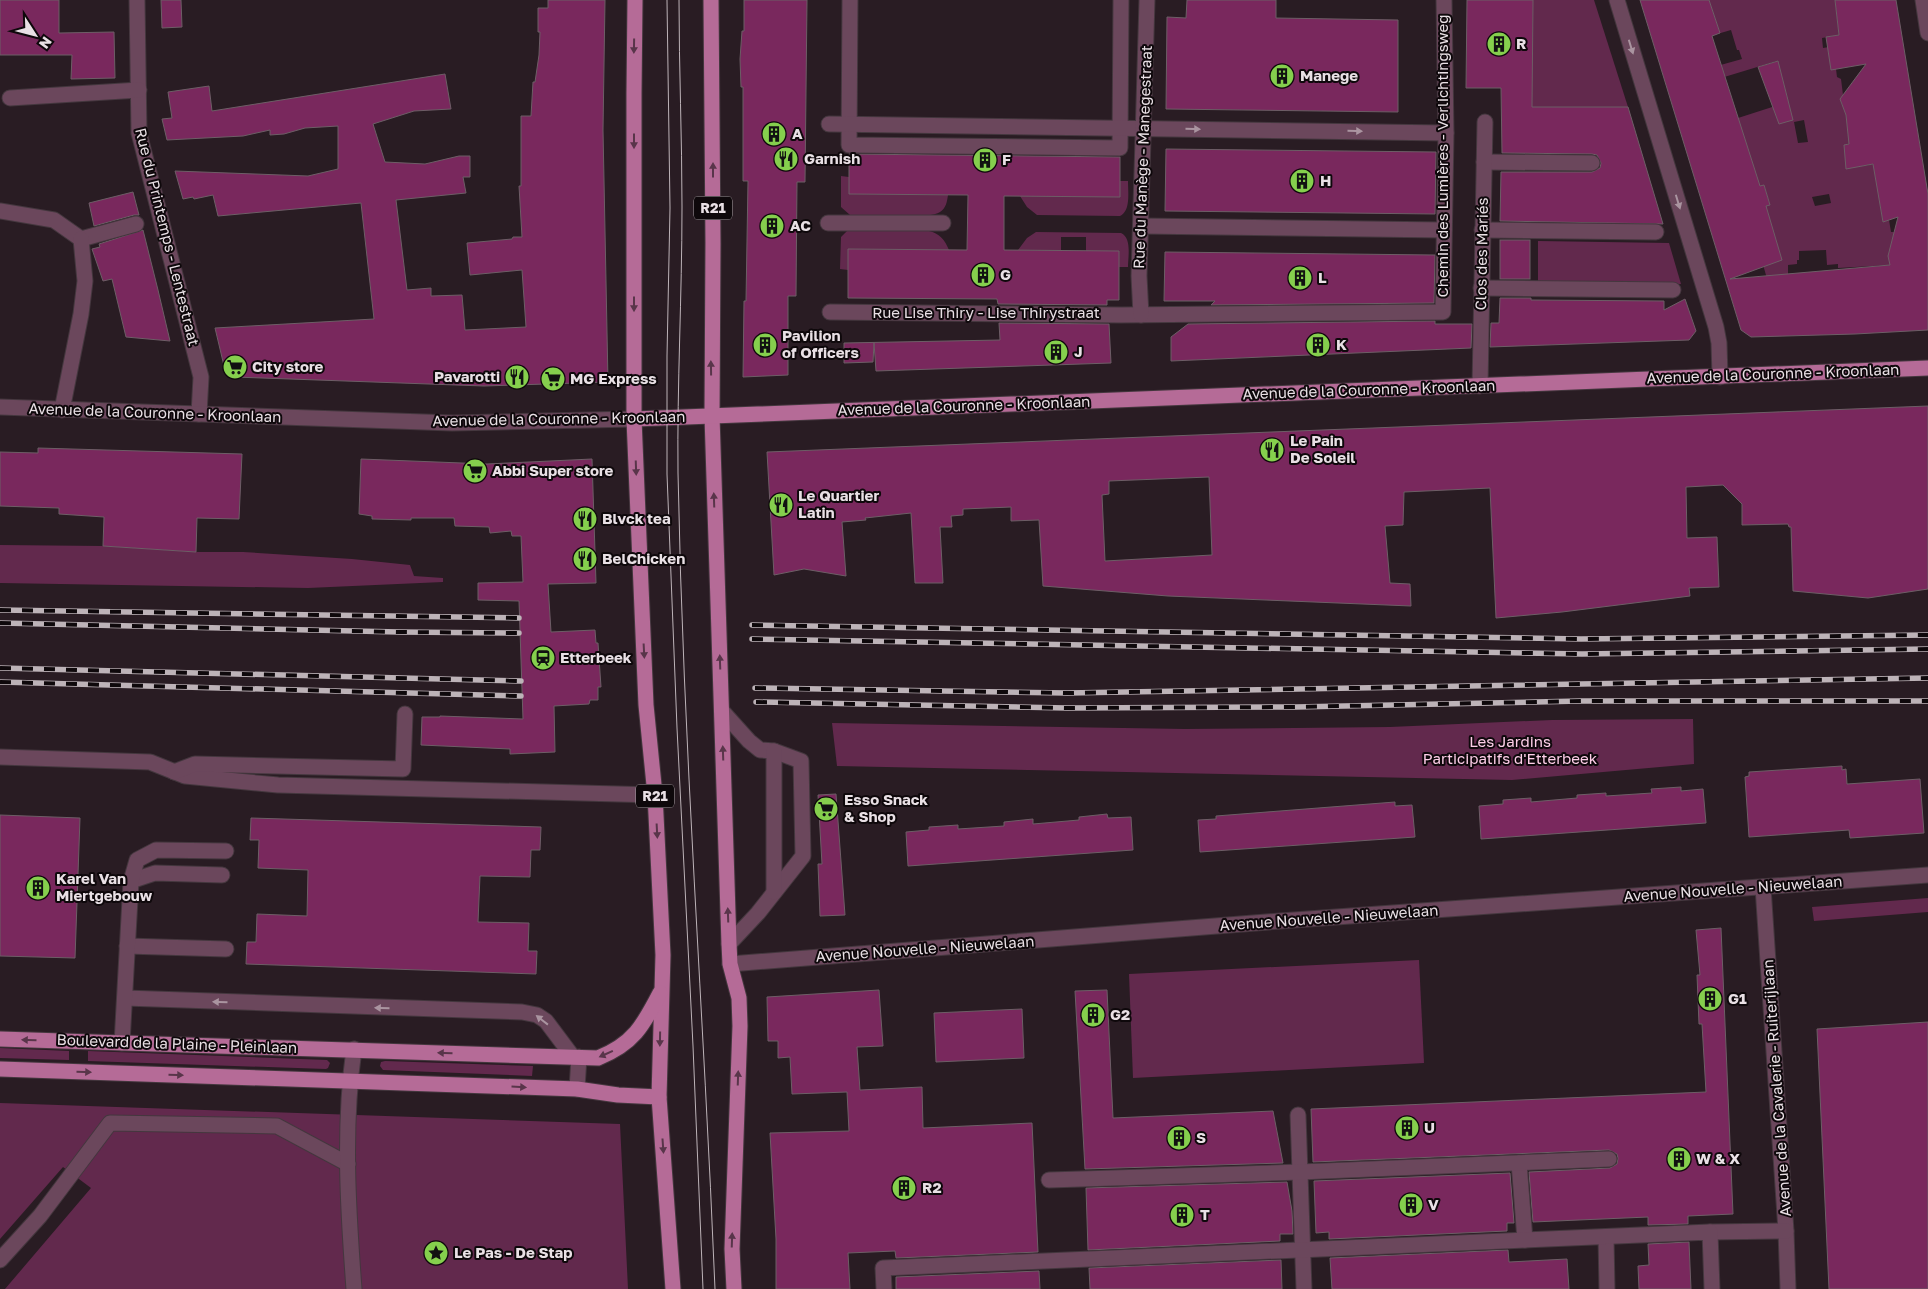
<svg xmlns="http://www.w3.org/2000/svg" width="1928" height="1289" viewBox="0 0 1928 1289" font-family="'Golos Text',sans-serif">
<rect width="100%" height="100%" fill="#291c23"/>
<g fill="#62294d" fill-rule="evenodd">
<polygon points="1533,0 1594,0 1628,107 1531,107"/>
<path d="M1707 0H1835L1839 35 1822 38 1823 48 1841 45 1836 69 1837 77 1841 79 1843 95 1841 103 1845 109 1852 143 1847 144 1848 152 1862 166 1884 163 1879 196 1883 222 1889 220 1891 232H1894L1890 265 1838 268V264L1827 265 1826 250 1799 251V260H1797V264L1788 265V281L1768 282 1755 237 1766 206 1770 205 1764 185 1751 188 1738 118 1788 102 1777 61 1721 78 1717 66 1742 59 1739 50H1737L1731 30 1700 39ZM1804 120 1808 142 1798 143 1794 122ZM1829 194 1831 203 1815 206 1812 197Z"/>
<path d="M841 176 849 177V194L948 195C947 202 946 208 940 212 928 220 867 215 850 215L841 207Z"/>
<path d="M1120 181H1128C1128 192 1131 211 1120 216L1037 215 1027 207 1020 196H1120Z"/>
<path d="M848 230 929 231C939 233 945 240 949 250L849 249 848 270 840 269 841 237Z"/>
<path d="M1036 232 1121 233C1132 238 1128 257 1128 267H1119V251H1086V237H1061V251L1018 250 1027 238Z"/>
<polygon points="1538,241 1669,243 1681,284 1538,283"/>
<polygon points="0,545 103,546 196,552 243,552 352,559 410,565 414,576 443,578 443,582 308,588 0,583"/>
<polygon points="1693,719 1694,764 1512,780 837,766 832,723 1185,729 1390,727 1552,720"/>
<polygon points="1928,898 1928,912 1814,921 1812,907"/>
<polygon points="1419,960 1424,1063 1133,1078 1129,974"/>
<polygon points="0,1048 69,1051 69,1060 0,1058"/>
<polygon points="88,1051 327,1060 330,1063 328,1068 326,1069 88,1061"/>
<polygon points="385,1061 533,1066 532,1076 383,1070 380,1066 381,1062"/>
<polygon points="0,1103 620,1124 628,1289 5,1289 91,1188 63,1167 0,1239"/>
</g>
<g fill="#79285d" stroke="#6d5e66" fill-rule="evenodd">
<polygon points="0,0 59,0 59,33 114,32 115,78 71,79 72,55 0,55"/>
<polygon points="161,0 181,0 182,27 162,28"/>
<polygon points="548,0 605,0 603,130 608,382 484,386 234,377 225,370 215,328 374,319 361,203 218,216 213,195 194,199 193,197 183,199 175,171 308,176 338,169 338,126 305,128 284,134 270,135 270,130 243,136 167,140 162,119 172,118 168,92 209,86 212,111 445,74 451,109 414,111 373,124 385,162 425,164 459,156 470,156 470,177 463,177 466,193 396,200 407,290 431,288 431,296 462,295 465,330 526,327 522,270 470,275 467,243 512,239 513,237 522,237 519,186 521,186 521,116 531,116 533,82 535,82 539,55 540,32 538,32 538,8 548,8"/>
<polygon points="744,0 807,0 805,182 797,182 796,296 788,296 788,375 743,377 744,301 746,301 748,181 743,181 743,87 741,87 740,59 742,31 744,31"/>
<polygon points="1187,0 1276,0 1276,18 1398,20 1398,112 1166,109 1167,17 1186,18"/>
<polygon points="1467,0 1533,0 1532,107 1628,107 1663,224 1500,221 1501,172 1592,172 1600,168 1601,163 1597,155 1592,154 1502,153 1501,88 1466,88"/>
<polygon points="1640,0 1709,0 1720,33 1712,36 1760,186 1764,185 1770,205 1766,206 1782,260 1730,279 1890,265 1888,256 1898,217 1883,222 1873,164 1846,169 1844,145 1849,144 1846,115 1840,99 1866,64 1831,70 1826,37 1839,35 1835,0 1896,0 1928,194 1928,330 1855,334 1751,337 1741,330"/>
<polygon points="1778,61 1793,120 1779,124 1758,67"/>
<polygon points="1166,149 1436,152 1435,214 1165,211"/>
<polygon points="849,154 1120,157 1120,197 1004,196 1004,250 1119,251 1119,300 1107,300 1107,305 998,304 997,299 848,298 848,249 967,250 968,195 849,194"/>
<polygon points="133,192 139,215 134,215 94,226 89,203"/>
<polygon points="143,230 158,290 170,341 126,337 112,279 103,281 92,249 100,247 99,244"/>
<rect x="1500" y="240" width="30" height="39"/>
<polygon points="1165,252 1435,255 1434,303 1211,305 1215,301 1164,301"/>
<polygon points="1500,298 1531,298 1531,300 1664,301 1664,310 1685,299 1696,331 1689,340 1490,347 1491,323 1499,323"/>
<polygon points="1435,321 1435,324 1472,324 1471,348 1171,361 1171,337 1188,324"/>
<polygon points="999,323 1109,324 1111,363 876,371 874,343 873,362 844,363 844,343 1000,340"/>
<path d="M1928 406V589L1868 598 1793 591 1791 527H1789L1788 524 1742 525V504L1723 485 1686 487 1687 538 1717 537 1719 587 1689 588 1690 596 1562 612 1496 618 1490 488 1404 492 1403 525 1385 526 1390 583 1410 584 1411 606 1168 596 1043 586 1039 520 1011 521V507L963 509V515L951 516 952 527H940L943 583H915L911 513 865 518 866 520 842 522 846 576 804 569 774 575 767 452ZM1209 477 1212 555 1105 561 1102 495 1109 494V481Z"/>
<polygon points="38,448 242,454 239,519 197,518 196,552 103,546 104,517 59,514 59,508 0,506 0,452 38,453"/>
<polygon points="361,459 487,464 592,459 596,583 548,584 551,632 595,630 596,643 598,643 601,687 598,687 598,700 590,700 589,704 554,706 555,752 510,754 510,749 421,745 422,717 440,717 440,716 523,719 519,601 478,600 478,583 523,582 521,536 512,536 511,531 490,533 489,527 455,526 454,518 411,518 411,520 372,519 372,516 359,514"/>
<polygon points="1842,766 1842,770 1846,769 1847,784 1920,779 1924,833 1850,838 1849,830 1749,837 1745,777 1749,776 1749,772"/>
<polygon points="1681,787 1681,791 1703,789 1706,823 1481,839 1479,806 1503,804 1503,800 1531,798 1531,802 1577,798 1577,795 1606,793 1606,796 1652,793 1651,789"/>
<polygon points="836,794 845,915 820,916 818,864 822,864 818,795"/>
<polygon points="1395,802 1395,806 1412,805 1415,837 1200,852 1198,820 1216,819 1216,816"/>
<polygon points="1107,814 1108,818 1131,817 1133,850 908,866 906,832 929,830 929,827 958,825 958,829 1004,826 1004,822 1033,819 1033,824 1079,820 1079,817"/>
<polygon points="0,815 80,818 75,958 0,956"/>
<polygon points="251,818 541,827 540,850 531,850 530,877 480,876 478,922 529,923 528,951 537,951 536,974 246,964 247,942 256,942 257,914 307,916 308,870 258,868 259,840 250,840"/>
<polygon points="1721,928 1733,1214 1688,1216 1688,1224 1648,1225 1648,1217 1533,1222 1529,1172 1610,1168 1617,1164 1618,1158 1617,1154 1609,1150 1313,1162 1311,1109 1706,1092 1702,1024 1699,1024 1697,975 1700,975 1696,930"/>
<polygon points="879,990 883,1046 857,1047 860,1090 922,1087 923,1128 1032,1123 1038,1252 896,1258 895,1251 848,1253 850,1289 776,1289 776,1239 770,1133 849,1131 847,1092 792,1094 790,1057 778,1058 778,1041 768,1041 767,997"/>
<polygon points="1107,990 1113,1118 1273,1111 1283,1163 1085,1169 1075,991"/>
<polygon points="1022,1009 1024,1058 936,1062 934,1013"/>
<polygon points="1928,1022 1928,1289 1829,1289 1817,1029"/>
<polygon points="1510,1173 1514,1223 1507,1223 1507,1231 1329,1239 1329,1232 1316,1233 1314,1181"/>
<polygon points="1287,1182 1292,1211 1293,1234 1280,1234 1280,1241 1088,1250 1086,1188"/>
<polygon points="1689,1242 1691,1289 1639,1289 1638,1266 1649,1265 1648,1244"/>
<polygon points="1508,1250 1509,1262 1567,1259 1569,1289 1332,1289 1330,1258"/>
<polygon points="1281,1260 1282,1289 1090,1289 1089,1268"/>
<polygon points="1039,1271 1040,1289 896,1289 896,1277"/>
</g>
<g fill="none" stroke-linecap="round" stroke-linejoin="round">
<defs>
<g id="minor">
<polyline points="137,0 139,133 201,377 199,414"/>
<polyline points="850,0 849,145 1120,148 1121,0"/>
<polyline points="1617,0 1716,327 1719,343 1720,377"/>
<polyline points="1923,0 1928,33"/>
<polyline points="10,98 139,90"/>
<polyline points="829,124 1446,133"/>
<polyline points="1484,162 1592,163"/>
<polyline points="0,211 54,220 81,239 136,224"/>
<polyline points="828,223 943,223"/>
<polyline points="1141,226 1444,230"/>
<polyline points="1482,230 1656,232"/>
<polyline points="1481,288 1673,290"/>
<polyline points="830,312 1121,315 1443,312 1446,133 1444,0"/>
<polyline points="1141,315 1139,276 1147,0"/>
<polyline points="1480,386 1485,122"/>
<polyline points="0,407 452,423 634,419"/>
<polyline points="62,410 81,314 85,281 81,239"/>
<polyline points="722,711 749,741 760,750 774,751 801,761 803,856 758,913 729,944"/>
<polyline points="0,757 150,762 185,776 278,785 655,795"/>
<polyline points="174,772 195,764 403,769 405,714"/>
<polyline points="131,881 155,873 222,875"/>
<polyline points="1763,887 1786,1231 1788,1289"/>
<polyline points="774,892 774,751"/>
<polyline points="127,946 226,949"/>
<polyline points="730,964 1280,921 1928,875"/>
<polyline points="125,998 522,1012 537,1015 546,1021 573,1057"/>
<polyline points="122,1043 131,881 137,860 156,850 226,851"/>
<polyline points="577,1089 579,1057"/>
<polyline points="1298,1115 1304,1289"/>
<polyline points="1519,1163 1525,1240"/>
<polyline points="1049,1180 1300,1172 1609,1159"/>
<polyline points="1710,1232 1786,1231"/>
<polyline points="1606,1237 1607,1289"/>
<polyline points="0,1260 40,1216 110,1123 277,1126 348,1164"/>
<path d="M354 1289C348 1209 343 1128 354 1049"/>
<polyline points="884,1289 883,1268 1710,1232 1712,1289"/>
</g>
<g id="major">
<polyline points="635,0 634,93 634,419 646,705 655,795 663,955 659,1097 673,1289"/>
<polyline points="711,0 713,243 712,416 729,944 730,964 739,998 740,1026 732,1249 734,1289"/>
<polyline points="634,419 1928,368"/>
<path d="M0 1039 598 1058C633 1044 643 1026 660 993"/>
<polyline points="0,1069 577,1089 618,1095 659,1097"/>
</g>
</defs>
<use href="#minor" stroke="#44373e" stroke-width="17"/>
<use href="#major" stroke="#44373e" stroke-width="17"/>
<use href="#minor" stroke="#6b475c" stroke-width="15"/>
<use href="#major" stroke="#b56b97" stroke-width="15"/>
<g stroke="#bdb3b8" stroke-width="1">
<polyline points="667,0 670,208 667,356 667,474 677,728 693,1046 703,1289"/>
<path d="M679 0C679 69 682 138 682 207 682 296 677 384 678 473 683 745 704 1017 715 1289"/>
</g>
<defs>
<g id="rail">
<polyline points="0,610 519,618"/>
<polyline points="0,623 399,632 519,633"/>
<polyline points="752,625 1581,639 1928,635"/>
<polyline points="752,639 1582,654 1928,649"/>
<polyline points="0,668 521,681"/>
<polyline points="0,682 521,696"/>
<polyline points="755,688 1067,693 1928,678"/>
<polyline points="756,702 1067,708 1296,707 1581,701 1928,701"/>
</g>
</defs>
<use href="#rail" stroke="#bdb3b8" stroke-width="5.5"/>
<use href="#rail" stroke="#0e080b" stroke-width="4" stroke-dasharray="11" stroke-linecap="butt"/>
</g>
<defs><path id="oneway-solid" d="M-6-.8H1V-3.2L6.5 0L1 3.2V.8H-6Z" transform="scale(1.25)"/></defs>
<g fill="#59354a">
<use href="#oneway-solid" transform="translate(634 46) rotate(91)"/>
<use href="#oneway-solid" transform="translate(634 141) rotate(90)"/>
<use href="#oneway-solid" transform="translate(713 170) rotate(-90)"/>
<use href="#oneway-solid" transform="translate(634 304) rotate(90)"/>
<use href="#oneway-solid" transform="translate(711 368) rotate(-91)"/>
<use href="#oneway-solid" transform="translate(636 468) rotate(88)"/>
<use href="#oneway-solid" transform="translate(714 500) rotate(-92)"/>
<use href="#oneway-solid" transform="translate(644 651) rotate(87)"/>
<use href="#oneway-solid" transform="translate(720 662) rotate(-92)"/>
<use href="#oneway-solid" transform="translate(723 753) rotate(-92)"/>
<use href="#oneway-solid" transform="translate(657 831) rotate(87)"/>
<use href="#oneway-solid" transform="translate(728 915) rotate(-92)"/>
<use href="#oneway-solid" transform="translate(660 1039) rotate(91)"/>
<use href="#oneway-solid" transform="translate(29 1040) rotate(-178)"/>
<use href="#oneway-solid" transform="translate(445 1053) rotate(-178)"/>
<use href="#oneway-solid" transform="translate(606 1054) rotate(156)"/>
<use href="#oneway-solid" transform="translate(84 1072) rotate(2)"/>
<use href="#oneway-solid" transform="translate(176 1075) rotate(2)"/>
<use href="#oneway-solid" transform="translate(738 1078) rotate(-88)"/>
<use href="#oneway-solid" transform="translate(519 1087) rotate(3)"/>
<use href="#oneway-solid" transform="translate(663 1146) rotate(86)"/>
<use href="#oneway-solid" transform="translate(732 1240) rotate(-88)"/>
</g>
<g fill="#aa94a0">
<use href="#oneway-solid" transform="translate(1631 47) rotate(73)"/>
<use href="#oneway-solid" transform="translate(1193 129) rotate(1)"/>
<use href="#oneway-solid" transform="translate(1355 131) rotate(1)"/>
<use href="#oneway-solid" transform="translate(1678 202) rotate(73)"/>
<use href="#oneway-solid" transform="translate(220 1002) rotate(-178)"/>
<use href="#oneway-solid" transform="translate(382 1008) rotate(-178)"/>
<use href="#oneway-solid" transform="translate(542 1020) rotate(-142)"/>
</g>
<defs>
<symbol id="building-disc" viewBox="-11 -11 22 22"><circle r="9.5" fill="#85cf4d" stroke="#0e080b"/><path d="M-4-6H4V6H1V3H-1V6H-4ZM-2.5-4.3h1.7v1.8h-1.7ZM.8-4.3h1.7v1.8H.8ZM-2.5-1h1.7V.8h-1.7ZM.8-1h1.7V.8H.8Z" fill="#111"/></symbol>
<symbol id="restaurant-disc" viewBox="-11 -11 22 22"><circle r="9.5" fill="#85cf4d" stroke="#0e080b"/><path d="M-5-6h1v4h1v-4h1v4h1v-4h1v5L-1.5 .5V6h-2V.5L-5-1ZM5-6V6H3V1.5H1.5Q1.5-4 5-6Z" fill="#111"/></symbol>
<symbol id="supermarket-disc" viewBox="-11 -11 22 22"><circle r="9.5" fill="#85cf4d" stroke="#0e080b"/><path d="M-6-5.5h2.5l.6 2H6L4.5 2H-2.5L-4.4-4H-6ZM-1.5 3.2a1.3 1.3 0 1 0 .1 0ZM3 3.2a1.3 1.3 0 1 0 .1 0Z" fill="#111"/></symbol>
<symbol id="station-disc" viewBox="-11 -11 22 22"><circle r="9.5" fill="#85cf4d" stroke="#0e080b"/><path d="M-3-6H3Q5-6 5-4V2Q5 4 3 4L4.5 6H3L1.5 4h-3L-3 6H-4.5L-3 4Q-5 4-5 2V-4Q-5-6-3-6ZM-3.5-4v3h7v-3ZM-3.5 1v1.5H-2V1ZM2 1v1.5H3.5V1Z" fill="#111"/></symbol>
<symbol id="sight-disc" viewBox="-11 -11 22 22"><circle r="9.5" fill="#85cf4d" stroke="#0e080b"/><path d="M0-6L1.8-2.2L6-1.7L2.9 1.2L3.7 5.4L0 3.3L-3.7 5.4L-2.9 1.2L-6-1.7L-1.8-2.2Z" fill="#111"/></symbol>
</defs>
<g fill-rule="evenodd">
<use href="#building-disc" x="1485" y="30" width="28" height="28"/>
<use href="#building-disc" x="1268" y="62" width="28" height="28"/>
<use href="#building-disc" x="760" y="120" width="28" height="28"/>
<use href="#restaurant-disc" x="772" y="145" width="28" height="28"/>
<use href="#building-disc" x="971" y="146" width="28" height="28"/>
<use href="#building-disc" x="1288" y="167" width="28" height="28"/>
<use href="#building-disc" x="758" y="212" width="28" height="28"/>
<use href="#building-disc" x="969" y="261" width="28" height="28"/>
<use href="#building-disc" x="1286" y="264" width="28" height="28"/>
<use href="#building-disc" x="751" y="331" width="28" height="28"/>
<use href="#building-disc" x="1304" y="331" width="28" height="28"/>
<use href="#building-disc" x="1042" y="338" width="28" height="28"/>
<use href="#supermarket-disc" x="221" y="353" width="28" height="28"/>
<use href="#restaurant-disc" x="503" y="363" width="28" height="28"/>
<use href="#supermarket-disc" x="539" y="365" width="28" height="28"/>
<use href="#restaurant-disc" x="1258" y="436" width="28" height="28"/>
<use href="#supermarket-disc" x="461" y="457" width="28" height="28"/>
<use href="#restaurant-disc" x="767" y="491" width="28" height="28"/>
<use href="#restaurant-disc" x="571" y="505" width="28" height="28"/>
<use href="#restaurant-disc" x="571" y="545" width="28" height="28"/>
<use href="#station-disc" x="529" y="644" width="28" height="28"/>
<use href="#supermarket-disc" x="812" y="795" width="28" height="28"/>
<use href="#building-disc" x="24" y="874" width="28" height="28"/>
<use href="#building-disc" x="1696" y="985" width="28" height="28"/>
<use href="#building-disc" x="1079" y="1001" width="28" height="28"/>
<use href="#building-disc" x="1393" y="1114" width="28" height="28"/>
<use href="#building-disc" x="1165" y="1124" width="28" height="28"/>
<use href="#building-disc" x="1665" y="1145" width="28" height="28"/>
<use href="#building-disc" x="890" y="1174" width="28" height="28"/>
<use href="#building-disc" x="1397" y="1191" width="28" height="28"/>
<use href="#building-disc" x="1168" y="1201" width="28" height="28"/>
<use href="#sight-disc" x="422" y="1239" width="28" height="28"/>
</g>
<g text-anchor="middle" stroke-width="4" stroke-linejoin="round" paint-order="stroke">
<g fill="#0e080b" stroke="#a79fa4" stroke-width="1">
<rect x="694" y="196.5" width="38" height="23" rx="4"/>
<rect x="636" y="784.5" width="38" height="23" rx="4"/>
</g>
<g font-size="14" font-weight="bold" fill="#e9e0e5">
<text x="713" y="213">R21</text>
<text x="655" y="801">R21</text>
</g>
<g font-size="15" font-weight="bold" fill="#e9e0e5" stroke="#0e080b" text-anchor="start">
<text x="1516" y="49">R</text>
<text x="1300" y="81">Manege</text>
<text x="792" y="139">A</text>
<text x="804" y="164">Garnish</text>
<text x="1002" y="165">F</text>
<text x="1320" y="186">H</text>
<text x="790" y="231">AC</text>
<text x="1000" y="280">G</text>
<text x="1318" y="283">L</text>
<text x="782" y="341">Pavilion<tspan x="782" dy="17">of Officers</tspan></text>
<text x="1336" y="350">K</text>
<text x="1074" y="357">J</text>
<text x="252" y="372">City store</text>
<text x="500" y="382" text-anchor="end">Pavarotti</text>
<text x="570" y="384">MG Express</text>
<text x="1290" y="446">Le Pain<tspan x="1290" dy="17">De Soleil</tspan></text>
<text x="492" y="476">Abbi Super store</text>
<text x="798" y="501">Le Quartier<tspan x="798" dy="17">Latin</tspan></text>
<text x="602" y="524">Blvck tea</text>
<text x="602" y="564">BelChicken</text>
<text x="560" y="663">Etterbeek</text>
<text x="844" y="805">Esso Snack<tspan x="844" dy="17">&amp; Shop</tspan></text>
<text x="56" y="884">Karel Van<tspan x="56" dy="17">Miertgebouw</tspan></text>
<text x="1728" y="1004">G1</text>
<text x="1110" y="1020">G2</text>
<text x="1424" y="1133">U</text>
<text x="1196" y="1143">S</text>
<text x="1696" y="1164">W &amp; X</text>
<text x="922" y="1193">R2</text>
<text x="1428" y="1210">V</text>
<text x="1200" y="1220">T</text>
<text x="454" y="1258">Le Pas - De Stap</text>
</g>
<g font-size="15" fill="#e9e0e5" stroke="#0e080b">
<text transform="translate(1443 156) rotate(-90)" y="5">Chemin des Lumières - Verlichtingsweg</text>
<text transform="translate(1143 157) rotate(-88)" y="5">Rue du Manège - Manegestraat</text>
<text transform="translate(167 237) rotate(76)" y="5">Rue du Printemps - Lentestraat</text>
<text transform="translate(1482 254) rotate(-89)" y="5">Clos des Mariés</text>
<text x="986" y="318">Rue Lise Thiry - Lise Thirystraat</text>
<text transform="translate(1773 374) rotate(-2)" y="5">Avenue de la Couronne - Kroonlaan</text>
<text transform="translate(1369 390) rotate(-2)" y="5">Avenue de la Couronne - Kroonlaan</text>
<text transform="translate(964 406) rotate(-2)" y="5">Avenue de la Couronne - Kroonlaan</text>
<text transform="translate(155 413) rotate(2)" y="5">Avenue de la Couronne - Kroonlaan</text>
<text transform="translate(559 419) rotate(-1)" y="5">Avenue de la Couronne - Kroonlaan</text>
<text transform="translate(1733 889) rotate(-4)" y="5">Avenue Nouvelle - Nieuwelaan</text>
<text transform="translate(1329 918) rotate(-4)" y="5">Avenue Nouvelle - Nieuwelaan</text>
<text transform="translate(925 949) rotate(-4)" y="5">Avenue Nouvelle - Nieuwelaan</text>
<text transform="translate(177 1044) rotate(2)" y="5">Boulevard de la Plaine - Pleinlaan</text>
<text transform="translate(1777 1088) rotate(-94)" y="5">Avenue de la Cavalerie - Ruiterijlaan</text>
</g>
<g font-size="15" fill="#fecee8" stroke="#0e080b">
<text x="1510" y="747">Les Jardins<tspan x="1510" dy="17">Participatifs d'Etterbeek</tspan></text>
</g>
</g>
<g transform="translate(35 35) rotate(126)" stroke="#0e080b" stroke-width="4" paint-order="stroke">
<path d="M0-4L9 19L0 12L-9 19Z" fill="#e9e0e5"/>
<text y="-8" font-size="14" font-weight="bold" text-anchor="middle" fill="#e9e0e5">N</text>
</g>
</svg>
